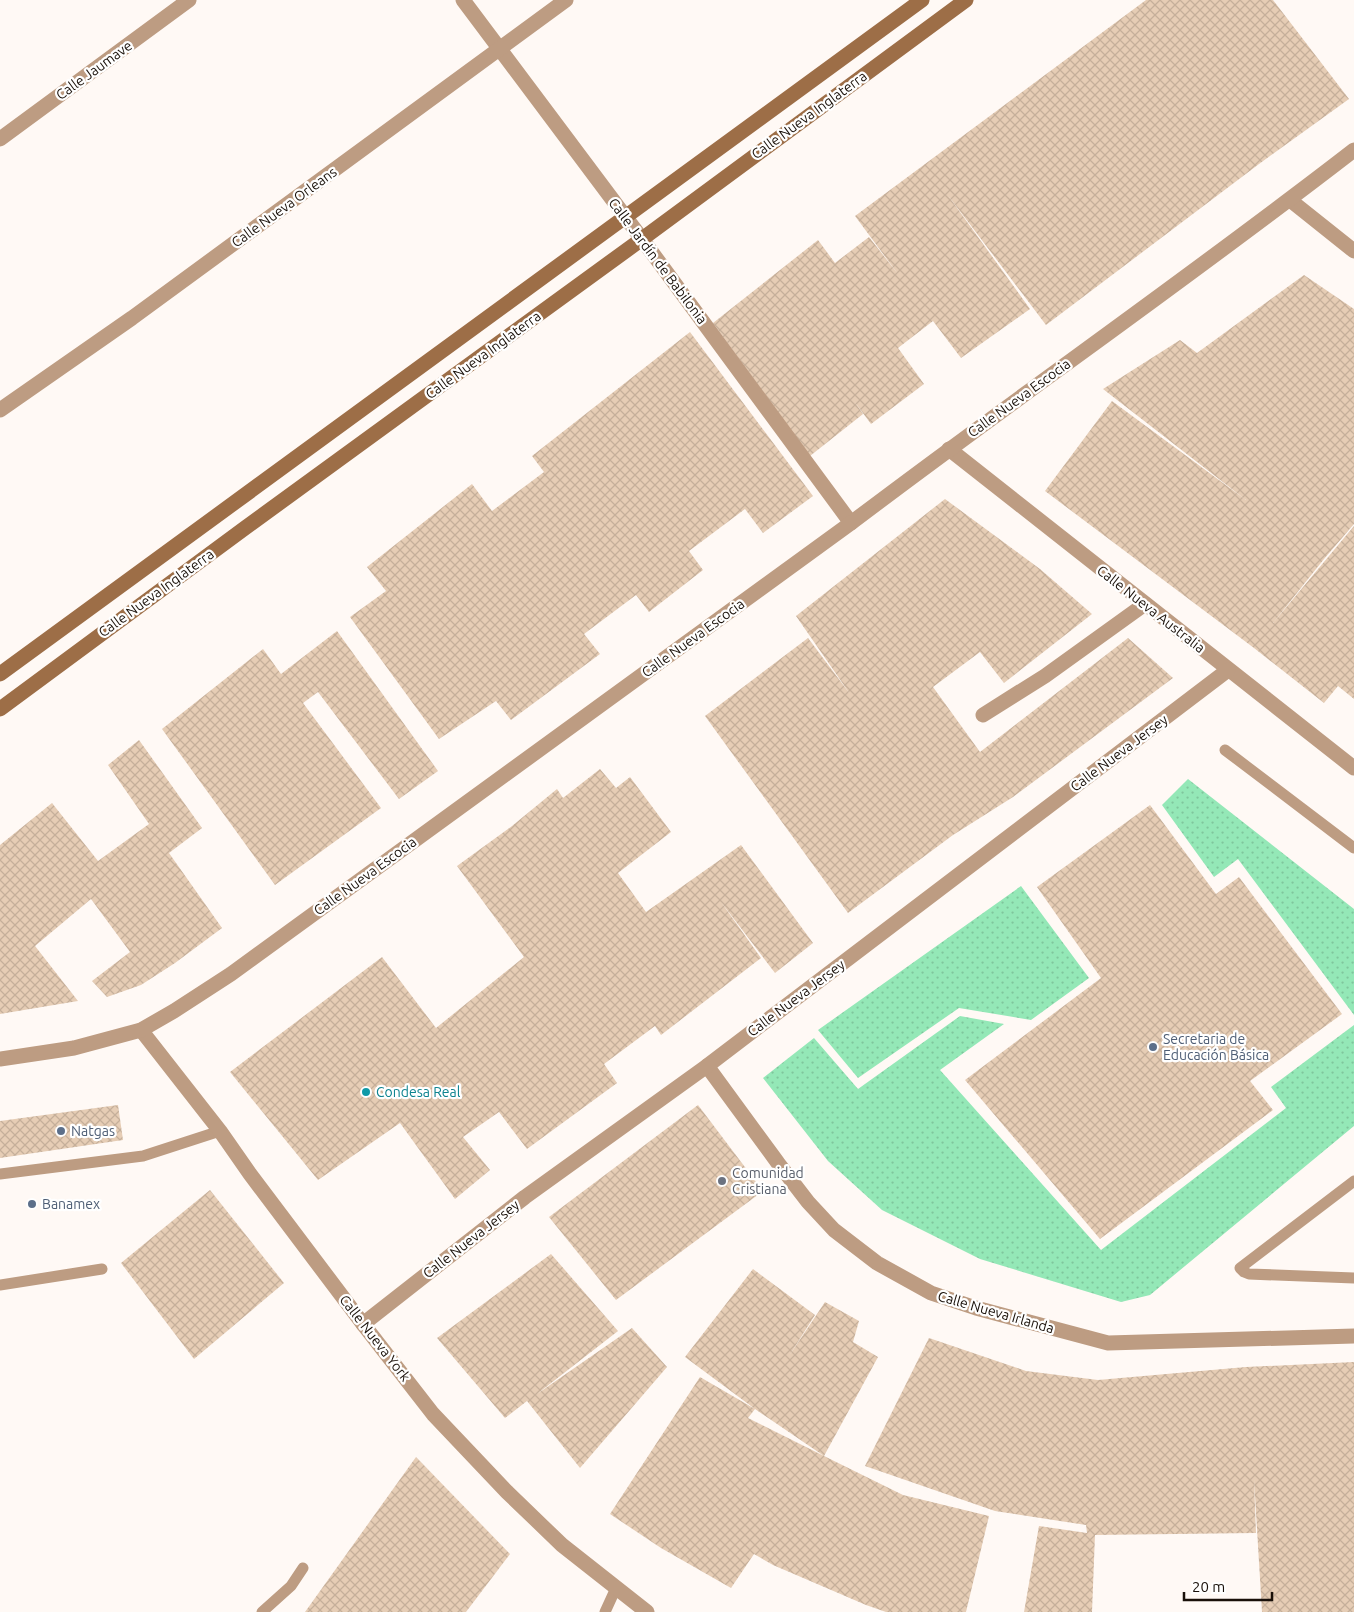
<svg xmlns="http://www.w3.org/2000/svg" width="1354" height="1612" viewBox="0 0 1354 1612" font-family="Ubuntu,sans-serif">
<defs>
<pattern id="grass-dots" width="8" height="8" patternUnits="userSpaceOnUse" patternTransform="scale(1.25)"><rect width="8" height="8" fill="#94e8b7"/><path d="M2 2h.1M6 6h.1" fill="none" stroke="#7fc69c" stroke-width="1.8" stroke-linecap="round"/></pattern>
<pattern id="building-cross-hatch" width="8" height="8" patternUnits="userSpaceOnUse" patternTransform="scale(1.25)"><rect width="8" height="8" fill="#e6cdb5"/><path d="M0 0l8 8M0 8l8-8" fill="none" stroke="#c5af9a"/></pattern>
</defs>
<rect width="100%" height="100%" fill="#fff9f5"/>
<g fill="url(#grass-dots)">
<polygon points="1188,779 1354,909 1354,1015 1238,859 1214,877 1162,805"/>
<polygon points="1021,886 1089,978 1031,1020 959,1008 858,1078 818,1030"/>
<polygon points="960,1016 1004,1024 940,1070 1101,1250 1286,1108 1271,1087 1354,1025 1354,1126 1150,1295 1121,1302 980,1259 882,1210 828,1161 763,1078 814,1038 858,1089"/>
</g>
<g fill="url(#building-cross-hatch)">
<polygon points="1146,0 1273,0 1349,99 1259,164 1046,325 947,194 1030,309 961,358 933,321 898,348 924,384 871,424 854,401 863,414 810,456 713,323 818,240 835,263 869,237 898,274 855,216"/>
<polygon points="1304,275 1354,309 1354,524 1324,559 1273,623 1354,526 1354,699 1338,686 1324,703 1254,648 1045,491 1112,401 1246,500 1103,389 1180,340 1197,353"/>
<polygon points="690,332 813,496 763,533 745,509 689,551 703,570 649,612 636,595 584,634 600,654 511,720 496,701 439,739 350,617 386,591 367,567 472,484 492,511 544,472 532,456"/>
<polygon points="945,499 1040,569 1092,614 1004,683 980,652 933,687 980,752 1128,638 1173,678 1013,797 953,835 848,913 705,716 808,638 850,694 796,616"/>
<polygon points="337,631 438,771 399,799 318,692 303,703 381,808 275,885 162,729 263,649 281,674"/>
<polygon points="139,740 202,828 169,853 222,928 175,963 141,985 107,997 92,981 130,952 91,899 35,946 78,1001 0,1014 0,845 52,803 98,861 149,824 108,765"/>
<polygon points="600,769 616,788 630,777 671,832 618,873 646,912 741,845 813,943 775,973 721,902 761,958 661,1035 655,1026 604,1064 617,1083 527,1149 499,1112 463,1137 490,1170 455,1199 400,1123 318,1180 230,1072 382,957 436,1028 524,957 457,866 512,826 557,789 563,798"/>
<polygon points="1150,805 1216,894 1239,877 1342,1014 1250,1081 1273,1110 1100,1239 965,1080 1101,978 1037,887"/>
<polygon points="118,1105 123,1140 0,1158 0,1121"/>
<polygon points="698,1105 763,1191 616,1300 549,1217"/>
<polygon points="210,1190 284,1283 194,1359 121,1263"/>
<polygon points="551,1254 618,1331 537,1394 632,1328 667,1367 580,1468 527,1401 505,1418 437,1338"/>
<polygon points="753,1269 815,1315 789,1356 825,1302 859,1321 853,1342 878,1357 824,1456 903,1495 989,1516 966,1612 886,1612 866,1605 773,1565 754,1554 731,1588 661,1548 610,1514 700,1377 755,1409 748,1418 824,1456 755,1409 685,1357"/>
<polygon points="929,1338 1026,1371 1098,1380 1246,1367 1354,1362 1354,1612 1262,1612 1254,1479 1256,1533 1095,1535 1092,1612 1024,1612 1039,1526 1087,1533 1086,1525 995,1511 865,1466"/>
<polygon points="416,1457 510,1554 466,1612 305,1612"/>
</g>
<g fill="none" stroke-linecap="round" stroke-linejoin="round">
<g stroke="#bd9c82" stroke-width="11">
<polyline points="1225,750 1354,848"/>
<polyline points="0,1174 143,1156 220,1131"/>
<polyline points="1354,1181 1240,1268 1244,1272 1249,1274 1354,1278"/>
<polyline points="0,1285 102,1269"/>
<polyline points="262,1612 291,1586 303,1568"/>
<polyline points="605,1612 616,1588"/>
</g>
<g stroke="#bd9c82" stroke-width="15">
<polyline points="463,0 642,239 851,523"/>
<polyline points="0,139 189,0"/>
<polyline points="1290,200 1354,251"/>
<polyline points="0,410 132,318 566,0"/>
<polyline points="949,449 1354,768"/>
<polyline points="983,715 1045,676 1145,604"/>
<polyline points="141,1030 220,1131 250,1174 363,1324 433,1414 507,1492 562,1545 647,1612"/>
<path d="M0 1059 74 1048 141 1030 174 1011 231 974 851 523C1017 397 1189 278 1354 150"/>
<polyline points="707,1066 778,1163 808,1202 834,1230 877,1263 931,1293 976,1308 1108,1343 1354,1336"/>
<polyline points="363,1324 525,1197 707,1066 1228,670"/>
</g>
<g stroke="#9d6e47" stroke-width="15">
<polyline points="0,674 922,0"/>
<polyline points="0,709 245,528 642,239 966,0"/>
</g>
</g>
<g fill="#5c6f8a" stroke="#fff" stroke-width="2">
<circle cx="1153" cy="1047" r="5"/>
<circle cx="61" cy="1131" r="5"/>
<circle cx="32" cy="1204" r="5"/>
</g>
<circle fill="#0f9aa8" stroke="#fff" stroke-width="2" cx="366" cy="1092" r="5"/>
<circle fill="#6b7280" stroke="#fff" stroke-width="2" cx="722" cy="1181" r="5"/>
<g text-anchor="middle" stroke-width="4.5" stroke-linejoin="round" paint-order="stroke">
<g font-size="14" fill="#191009" stroke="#fff">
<text transform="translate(94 70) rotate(-36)" y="5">Calle Jaumave</text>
<text transform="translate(809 115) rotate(-36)" y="5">Calle Nueva Inglaterra</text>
<text transform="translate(284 207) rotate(-36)" y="5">Calle Nueva Orleans</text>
<text transform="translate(658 261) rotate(53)" y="5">Calle Jardín de Babilonia</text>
<text transform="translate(483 355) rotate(-36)" y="5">Calle Nueva Inglaterra</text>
<text transform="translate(1019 398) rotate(-36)" y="5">Calle Nueva Escocia</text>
<text transform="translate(156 593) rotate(-36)" y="5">Calle Nueva Inglaterra</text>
<text transform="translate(1151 609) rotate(38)" y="5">Calle Nueva Australia</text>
<text transform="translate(693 638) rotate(-36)" y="5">Calle Nueva Escocia</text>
<text transform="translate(1119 753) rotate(-37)" y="5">Calle Nueva Jersey</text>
<text transform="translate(365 876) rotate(-36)" y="5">Calle Nueva Escocia</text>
<text transform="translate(796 998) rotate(-37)" y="5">Calle Nueva Jersey</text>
<text transform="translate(471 1239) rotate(-38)" y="5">Calle Nueva Jersey</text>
<text transform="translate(996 1312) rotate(16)" y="5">Calle Nueva Irlanda</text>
<text transform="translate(375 1338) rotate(52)" y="5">Calle Nueva York</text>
</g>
<g font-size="14" fill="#4e5e75" stroke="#fff" text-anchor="start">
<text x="1163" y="1044">Secretaria de<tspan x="1163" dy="16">Educación Básica</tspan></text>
<text x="71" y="1136">Natgas</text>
<text x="42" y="1209">Banamex</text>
</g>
<g font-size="14" fill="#0d838f" stroke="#fff" text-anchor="start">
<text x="376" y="1097">Condesa Real</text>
</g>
<g font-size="14" fill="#5b616d" stroke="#fff" text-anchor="start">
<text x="732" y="1178">Comunidad<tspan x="732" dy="16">Cristiana</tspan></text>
</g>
</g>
<path d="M1184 1592v8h88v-8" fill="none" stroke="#191009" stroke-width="2.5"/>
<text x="1192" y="1592" font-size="15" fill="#191009" stroke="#ffffff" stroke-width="4" paint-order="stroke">20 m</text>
</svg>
